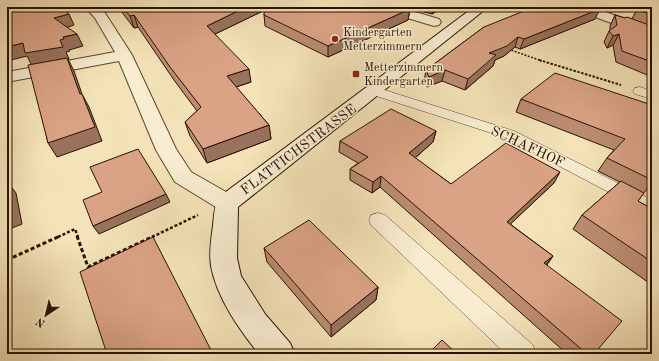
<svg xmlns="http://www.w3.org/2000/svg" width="659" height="361" viewBox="0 0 659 361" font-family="'Old Standard TT',serif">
<rect width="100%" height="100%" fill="#f4e3b8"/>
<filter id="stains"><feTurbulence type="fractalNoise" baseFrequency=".005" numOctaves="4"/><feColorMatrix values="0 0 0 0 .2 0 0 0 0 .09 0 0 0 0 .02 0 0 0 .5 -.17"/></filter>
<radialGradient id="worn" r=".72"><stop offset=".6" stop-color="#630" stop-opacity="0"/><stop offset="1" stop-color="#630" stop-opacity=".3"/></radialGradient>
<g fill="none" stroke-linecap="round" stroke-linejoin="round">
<defs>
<g id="service">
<polygon points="375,87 514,131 652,200 652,215 504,137 370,94 368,91 370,88"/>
<polygon points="640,87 652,91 652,99 635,94 633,91 635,88"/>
<polygon points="378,213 385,215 533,345 536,354 506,354 371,225 369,220 371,215"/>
</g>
<g id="minor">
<polygon points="85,7 98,7 105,13 132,55 176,149 191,172 235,197 239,203 235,209 227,212 219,209 175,182 156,150 119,61 7,82 7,72 115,52 95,18"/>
<polygon points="379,7 398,7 439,19 441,22 439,25 434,26 381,10"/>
<polygon points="574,7 592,7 652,29 652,38 576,10"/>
</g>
<path id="secondary" d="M474 7H488L238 207 237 258 241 276 265 314 290 343 295 354H259C239 329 217 298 211 266 209 253 211 239 213 226 214 216 214 206 219 197Z"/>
</defs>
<use href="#service" stroke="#5c462e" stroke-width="1"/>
<use href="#minor" stroke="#5c462e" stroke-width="2"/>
<use href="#secondary" stroke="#291100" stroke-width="2"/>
<polyline stroke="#291100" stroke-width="1.5" stroke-dasharray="2 1.5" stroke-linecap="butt" points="508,49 542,61"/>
<polyline stroke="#291100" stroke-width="2" stroke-dasharray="2.5 1.5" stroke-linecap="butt" points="539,60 621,85"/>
<g stroke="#291100" stroke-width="2.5" stroke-dasharray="3 2" stroke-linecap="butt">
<polyline points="58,237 75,229 78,237"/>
<polyline points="152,237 198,215"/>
</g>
<g stroke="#291100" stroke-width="3" stroke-dasharray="4 2.5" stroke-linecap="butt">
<polyline points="77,236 88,267 154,236"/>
<polyline points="7,260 60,236"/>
<polyline points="648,354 652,347"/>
</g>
<use href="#service" fill="#f8edd1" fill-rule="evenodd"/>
<use href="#minor" fill="#f8edd1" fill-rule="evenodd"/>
<use href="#secondary" fill="#f8edd1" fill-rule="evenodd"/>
</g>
<g fill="#bb8c72" stroke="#291100">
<polygon points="118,7 403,7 410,9 408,20 328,57 265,26 264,15 265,10 215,34 251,82 236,87 269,125 271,139 207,163 190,136 185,122 197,111 174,80 138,27 134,28"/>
<polygon points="404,7 444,7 432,14"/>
<polygon points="596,7 624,7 611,12"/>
<polygon points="652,7 652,77 616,62 613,45 607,48 604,42 609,31 610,30 610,26 615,15 625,18 632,19 637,9"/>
<polygon points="595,19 520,49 515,47 504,56 495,60 493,66 465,90 442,81 427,87 424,81 426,70 484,27"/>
<polygon points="521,99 652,105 652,182 638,201 652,209 652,285 573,229 582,215 620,182 598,171 607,158 614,150 516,112"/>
<polygon points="436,131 433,142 415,158 451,184 554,183 510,224 553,256 547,265 594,354 567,354 380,187 372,193 350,180 350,169 358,163 339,152 340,141"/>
<polygon points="264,248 378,287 376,300 331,337 267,262"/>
</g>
<g fill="#99725d" stroke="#291100">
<polygon points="246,7 267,7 267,9 209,37 207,26"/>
<polygon points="434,7 444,7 432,14"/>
<polygon points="614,7 624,7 611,12"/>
<polygon points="410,9 408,20 328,57 328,46"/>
<polygon points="600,9 595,19 520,49 524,39"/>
<polygon points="69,14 74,25 60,30 54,18"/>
<polygon points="134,15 138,27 134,28 130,16"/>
<polygon points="77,34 83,46 69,50 70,51 66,52 69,59 68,59 74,71 82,94 89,107 102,141 57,157 48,143 32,66 27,56 7,61 7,47 23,43 60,40 63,37"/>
<polygon points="619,34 613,45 607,48 613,36"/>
<polygon points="518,37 515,47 504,56 495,60 493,66 465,90 468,79 489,53"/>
<polygon points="249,69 251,82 230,89 227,76"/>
<polygon points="445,70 442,81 427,87 429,77"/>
<polygon points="269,125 271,139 207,163 203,149"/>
<polygon points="436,131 433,142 407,165 409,153"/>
<polygon points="560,172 554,183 501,233 507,222"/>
<polygon points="7,173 9,184 16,193 22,224 7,230"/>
<polygon points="381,176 380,187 372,193 373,182"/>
<polygon points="166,194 170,202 99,234 93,226"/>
<polygon points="553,256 545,266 544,263"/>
<polygon points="378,287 376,300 331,337 331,325"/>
</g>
<g fill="#daa385" stroke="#291100">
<polygon points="7,7 60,7 69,14 54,18 77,34 63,37 64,39 60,40 63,47 25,53 23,43 7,47"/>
<polygon points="122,7 246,7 207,26 249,69 227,76 269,125 203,149 185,122 201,107 170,67 134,15 130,16"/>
<polygon points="265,7 403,7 410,9 328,46 264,15"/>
<polygon points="534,7 594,7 600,9 524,39 518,37 507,46 489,53 496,55 468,79 445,70 429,77 426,70 484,27"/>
<polygon points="640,7 652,7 652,15 637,9"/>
<polygon points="615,15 625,18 627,17 652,26 652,62 622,51 619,34 613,36 609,31 617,25"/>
<polygon points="67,58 80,94 82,94 95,127 48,143 28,65"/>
<polygon points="555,73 652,105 652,180 607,158 625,139 521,99"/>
<polygon points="391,109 436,131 409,153 451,184 506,143 560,172 507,222 553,256 544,263 622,321 594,354 587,354 381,176 373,182 350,169 368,157 340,141"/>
<polygon points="138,149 166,194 93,226 83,200 102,192 90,167"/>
<polygon points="621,181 644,193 638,201 652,209 652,262 582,215"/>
<polygon points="7,192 10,211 7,212"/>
<polygon points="309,220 378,287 331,325 264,248"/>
<polygon points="153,237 213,354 107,354 80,272"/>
<polygon points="442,340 457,354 428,354"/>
</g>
<g fill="#8f2418" stroke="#f8edd1" stroke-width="1.5">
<circle cx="335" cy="39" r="4"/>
<rect x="352" y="70" width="8" height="8" rx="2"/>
</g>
<g text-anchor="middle" stroke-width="3" stroke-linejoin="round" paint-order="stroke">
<g font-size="12" fill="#291100" stroke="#f8edd1" text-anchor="start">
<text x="343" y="36">Kindergarten<tspan x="343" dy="14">Metterzimmern</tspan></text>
<text x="364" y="71">Metterzimmern<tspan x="364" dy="14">Kindergarten</tspan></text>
</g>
<g font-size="14" fill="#291100" stroke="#f8edd1">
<text transform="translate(528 146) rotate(25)" y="5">SCHAFHOF</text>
<text transform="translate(298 149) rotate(-37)" y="5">FLATTICHSTRASSE</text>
</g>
</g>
<rect width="659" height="361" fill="none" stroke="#f4e3b8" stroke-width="24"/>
<rect x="8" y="8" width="643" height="345" fill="none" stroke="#291100" stroke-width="2"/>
<rect x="12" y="12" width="635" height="337" fill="none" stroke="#291100"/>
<g transform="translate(46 315) rotate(215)" stroke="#f8edd1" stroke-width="3" paint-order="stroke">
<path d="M0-3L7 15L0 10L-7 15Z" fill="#291100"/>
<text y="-6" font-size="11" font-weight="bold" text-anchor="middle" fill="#291100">N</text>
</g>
<rect width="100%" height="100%" filter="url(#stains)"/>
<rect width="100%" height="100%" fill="url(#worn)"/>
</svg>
